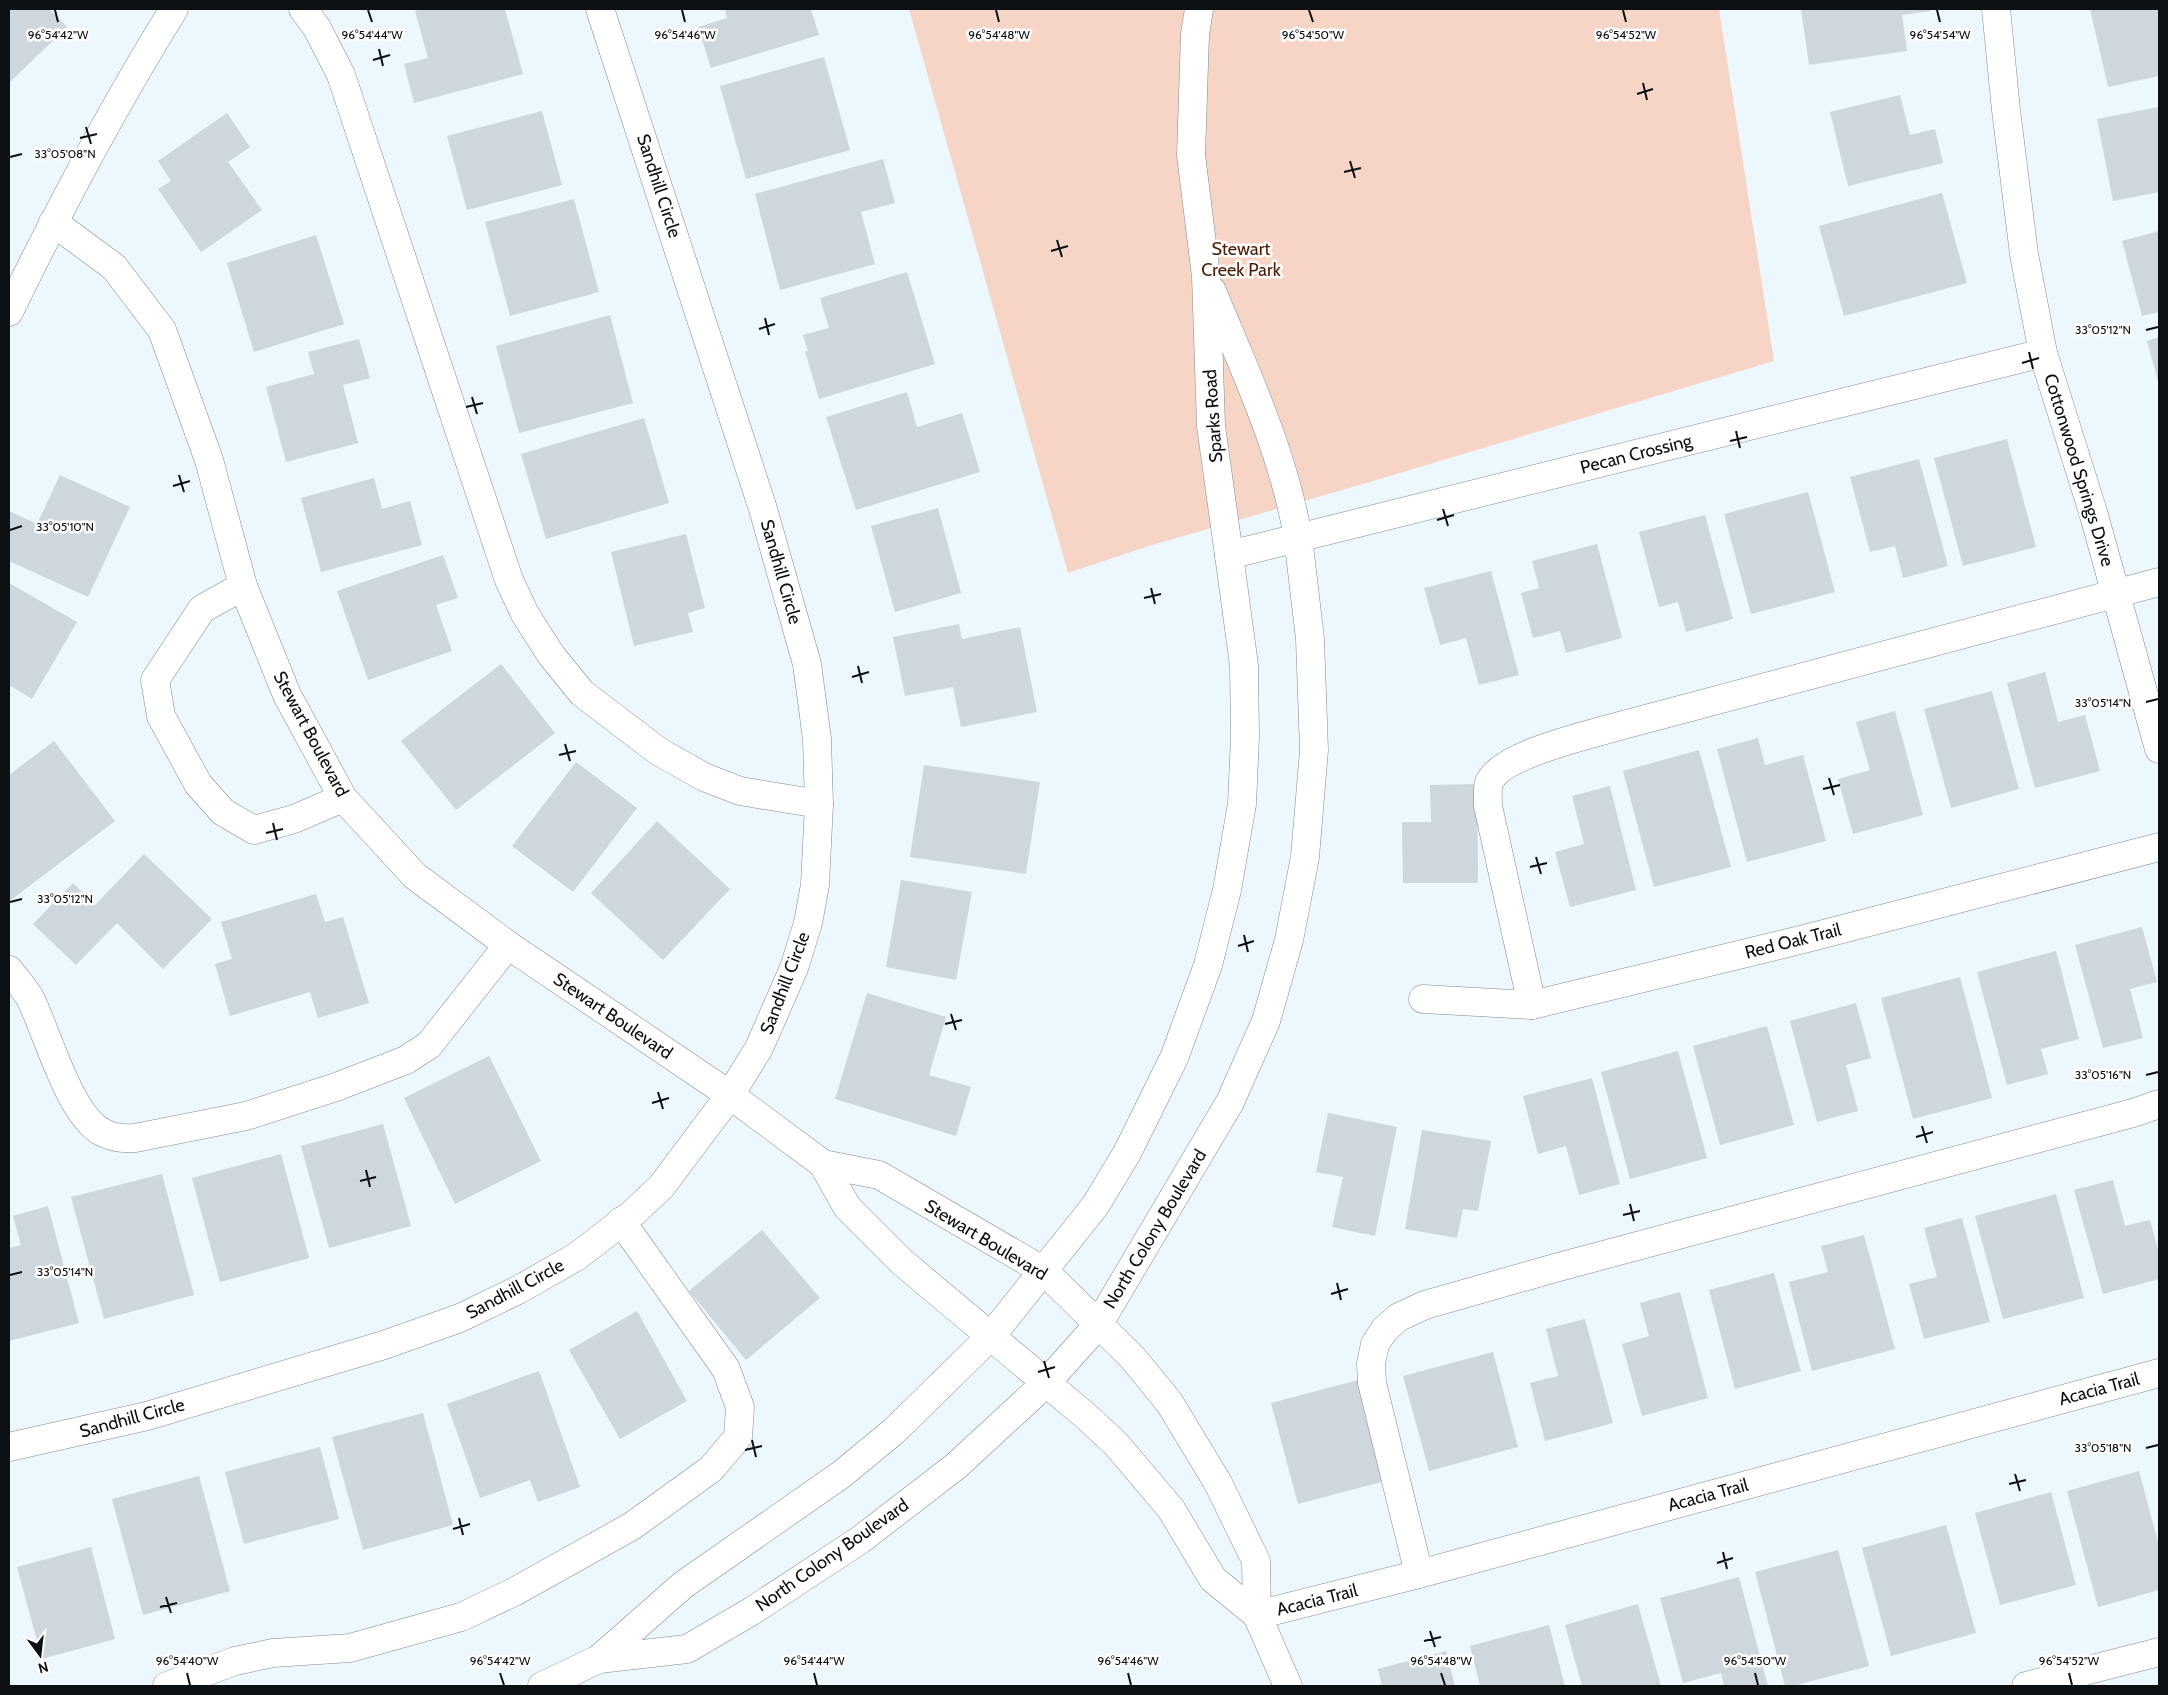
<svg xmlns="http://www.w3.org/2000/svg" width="2168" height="1695" viewBox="0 0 2168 1695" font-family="Cabin,sans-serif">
<rect width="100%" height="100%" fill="#edf7fe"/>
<polygon fill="#f7d5c6" points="909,9 1719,9 1774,361 1363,484 1149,546 1068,573"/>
<g fill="#cdd7dd">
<polygon points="9,9 49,9 67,27 9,83"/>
<polygon points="421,9 505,9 523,74 414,103 404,64 428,58 415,11"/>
<polygon points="725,9 811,9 819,35 711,68 698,27 727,18"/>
<polygon points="1801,9 1929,9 1930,11 1902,15 1907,51 1809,65"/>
<polygon points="2090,9 2159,9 2159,76 2108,87"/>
<polygon points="824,57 850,150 746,179 720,86"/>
<polygon points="1900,95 1910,135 1935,129 1943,163 1848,186 1830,112"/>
<polygon points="2159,107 2159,192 2113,201 2097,119"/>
<polygon points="542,111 562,185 467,210 447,136"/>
<polygon points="227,113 250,147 228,162 262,210 201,252 158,189 171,181 158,161"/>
<polygon points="883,159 895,203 861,212 875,264 780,290 755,194"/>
<polygon points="1942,193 1967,283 1844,316 1819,226"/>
<polygon points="574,199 599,292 510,316 485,222"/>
<polygon points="2159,231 2159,312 2142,316 2122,241"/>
<polygon points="316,235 344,324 254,352 227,263"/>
<polygon points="907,272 935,364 819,399 805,351 808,351 803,335 829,328 820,298"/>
<polygon points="610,315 633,403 519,433 496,346"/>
<polygon points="2159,337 2159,385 2147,341"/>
<polygon points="359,339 370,378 343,385 358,443 286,462 266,387 314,374 308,352"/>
<polygon points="907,392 917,427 962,413 980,472 856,510 826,417"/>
<polygon points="644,418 669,503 546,539 521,454"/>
<polygon points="2007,439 2036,547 1963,566 1934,458"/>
<polygon points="1919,459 1948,566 1903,578 1895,546 1870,552 1850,477"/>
<polygon points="60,475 130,507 88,597 9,561 9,511 37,524"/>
<polygon points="374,478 382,509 410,501 422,545 321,572 301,498"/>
<polygon points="1808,492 1835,592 1751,614 1724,514"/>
<polygon points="938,508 961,593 895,612 871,526"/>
<polygon points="1705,515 1733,619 1686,632 1678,602 1659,607 1639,532"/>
<polygon points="686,534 705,608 688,613 693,632 634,646 611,552"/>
<polygon points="1597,544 1622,638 1566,653 1560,631 1533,638 1521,593 1539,588 1532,561"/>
<polygon points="443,555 458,598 436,605 452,651 368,680 337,591"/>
<polygon points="1491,571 1519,675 1479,685 1466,638 1440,645 1424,588"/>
<polygon points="9,583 77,622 32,699 9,685"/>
<polygon points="959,624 962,639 1020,627 1037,712 961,727 953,687 905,696 893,637"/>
<polygon points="501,664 555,733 456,810 401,741"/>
<polygon points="2045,672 2058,722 2085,715 2100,771 2035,788 2007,683"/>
<polygon points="1992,691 2019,789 1951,808 1924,709"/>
<polygon points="1895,711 1923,815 1853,834 1838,779 1870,770 1856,722"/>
<polygon points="1758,738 1765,765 1803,755 1826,841 1747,862 1717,749"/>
<polygon points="54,741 115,821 11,900 9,898 9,775"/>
<polygon points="1699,750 1731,867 1654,887 1623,771"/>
<polygon points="576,762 637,808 573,892 512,846"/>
<polygon points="924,765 1040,782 1026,874 910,857"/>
<polygon points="1477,784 1478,883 1403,883 1402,822 1431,822 1430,785"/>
<polygon points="1610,786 1636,890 1570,907 1555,852 1584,844 1572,796"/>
<polygon points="657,821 730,889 663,960 591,893"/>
<polygon points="144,854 212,919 163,969 117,923 76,965 33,924 73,883 95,905"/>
<polygon points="901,880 972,892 956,980 886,967"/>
<polygon points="316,894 325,922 343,917 369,1003 318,1018 310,992 230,1016 215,964 232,959 221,922"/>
<polygon points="2142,927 2157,982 2130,989 2143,1038 2103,1048 2075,945"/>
<polygon points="2056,951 2079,1039 2041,1049 2048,1074 2007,1085 1977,972"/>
<polygon points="1960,977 1992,1098 1913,1119 1881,998"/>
<polygon points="867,993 946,1017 929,1075 971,1087 956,1136 835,1099"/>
<polygon points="1856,1003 1871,1058 1846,1065 1858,1111 1817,1122 1790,1021"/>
<polygon points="1767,1026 1794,1125 1720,1145 1693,1046"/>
<polygon points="1678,1051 1707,1158 1630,1179 1601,1072"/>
<polygon points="489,1056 541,1161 455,1204 404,1098"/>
<polygon points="1592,1078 1620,1184 1579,1195 1566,1146 1538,1154 1523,1096"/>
<polygon points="1328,1113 1397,1127 1375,1236 1332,1227 1343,1177 1316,1172"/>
<polygon points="383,1124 411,1226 329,1248 301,1146"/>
<polygon points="1422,1130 1491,1141 1478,1211 1463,1209 1457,1238 1405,1229"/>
<polygon points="281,1154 309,1258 220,1282 192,1178"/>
<polygon points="162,1174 194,1295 104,1319 71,1197"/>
<polygon points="2113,1180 2125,1226 2150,1220 2159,1253 2159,1279 2103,1294 2074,1190"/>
<polygon points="2056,1194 2084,1298 2003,1319 1975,1216"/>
<polygon points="48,1206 79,1323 9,1341 9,1248 21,1245 13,1216"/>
<polygon points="1962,1218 1990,1322 1924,1339 1909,1284 1937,1277 1924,1228"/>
<polygon points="762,1230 820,1298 746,1360 689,1291"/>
<polygon points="1864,1235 1895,1349 1812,1371 1789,1282 1828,1272 1821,1246"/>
<polygon points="1774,1273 1801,1371 1735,1389 1709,1290"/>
<polygon points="1680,1292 1708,1398 1642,1416 1622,1344 1649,1336 1640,1303"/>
<polygon points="637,1311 687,1401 620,1439 569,1350"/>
<polygon points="1585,1319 1613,1423 1545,1441 1530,1383 1558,1376 1546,1329"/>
<polygon points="1493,1352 1518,1447 1429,1471 1403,1376"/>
<polygon points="539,1371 580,1487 538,1502 530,1480 480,1498 447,1404"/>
<polygon points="1358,1380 1385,1481 1298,1504 1271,1403"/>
<polygon points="423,1413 453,1525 363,1550 332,1437"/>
<polygon points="320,1447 339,1519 244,1544 225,1472"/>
<polygon points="2139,1471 2159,1546 2159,1590 2098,1607 2067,1491"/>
<polygon points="199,1476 230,1591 143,1615 112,1499"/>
<polygon points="2051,1492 2076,1585 2000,1605 1975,1513"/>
<polygon points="1946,1525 1976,1633 1891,1656 1862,1548"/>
<polygon points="91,1547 115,1639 42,1659 17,1567"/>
<polygon points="1838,1550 1869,1666 1793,1686 1785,1686 1755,1572"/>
<polygon points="1739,1577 1768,1686 1724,1686 1721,1673 1683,1683 1660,1598"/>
<polygon points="1638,1604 1661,1686 1582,1686 1565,1625"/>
<polygon points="1549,1625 1565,1686 1480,1686 1470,1646"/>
<polygon points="1446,1651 1455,1686 1382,1686 1378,1669"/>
</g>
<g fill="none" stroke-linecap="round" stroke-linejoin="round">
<defs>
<g id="minor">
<polyline points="303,9 317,28 341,75 509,580 525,614 551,655 582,693 658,751 704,777 740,791 819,804"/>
<polyline points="1199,9 1195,34 1191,155 1206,276 1211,426 1229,555 2043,353"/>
<polyline points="1996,9 2006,110 2024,254 2043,353 2093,512 2159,749"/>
<polyline points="53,222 114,267 162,330 209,460 243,586 287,695 343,798 415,876 508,945 730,1095 823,1164 879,1175 1044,1271 1132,1357 1169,1402 1218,1483 1256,1561 1257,1615 1288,1686"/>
<path d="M1212 291C1245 371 1283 451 1298 537"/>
<path d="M9 312C59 209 113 107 174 9"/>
<polyline points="243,586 202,609 155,680 161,716 198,784 223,812 254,830 294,819 343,798"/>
<path d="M9 970C16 979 24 988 30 998 47 1031 69 1115 102 1132 113 1138 123 1139 135 1138L246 1116 336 1087 406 1060 429 1045 508 945"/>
<polyline points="1423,999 1532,1005 1804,939 2159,847"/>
<path d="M1532 1005 1488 806C1488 799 1487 789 1489 783 1500 755 1585 736 1612 728L2159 582"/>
<polyline points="823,1164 847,1207 902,1262 1087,1417 1116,1444 1171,1509 1213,1579 1257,1615"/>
<polyline points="9,1447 147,1416 384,1345 460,1318 518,1290 576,1257 631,1215 661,1187 730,1095 759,1048 794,968 808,923 815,885 819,804 817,739 807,664 763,509 600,9"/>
<polyline points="1419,1574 1372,1383 1371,1364 1375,1344 1385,1329 1399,1317 1425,1305 1555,1268 2133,1113 2159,1104"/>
<polyline points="1257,1615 1419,1574 2159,1373"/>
<polyline points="167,1686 235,1661 273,1653 350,1648 461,1617 514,1592 632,1526 711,1469 738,1437 740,1407 726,1369 621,1221"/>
<polyline points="2026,1686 2159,1652"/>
</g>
<g id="major">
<polyline points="599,1659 687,1649 752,1611 860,1540 956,1466 1046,1383 1098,1325 1230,1102 1266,1021 1289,940 1305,857 1314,750 1310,639 1298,537"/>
<polyline points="542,1686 599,1659 683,1585 842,1474 894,1431 991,1336 1095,1206 1127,1153 1174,1058 1208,965 1227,890 1242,804 1245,737 1244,665 1229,555"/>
</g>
</defs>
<use href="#minor" stroke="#818a90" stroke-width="29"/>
<use href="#major" stroke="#818a90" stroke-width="29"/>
<use href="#minor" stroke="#fff" stroke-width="28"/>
<use href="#major" stroke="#fff" stroke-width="28"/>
</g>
<path fill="none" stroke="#0d1012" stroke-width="2" d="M55 10 58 22M368 10 372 22M682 10 685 22M996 10 999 22M1309 10 1313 22M1623 10 1626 22M1937 10 1940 22M379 49 383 66M373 60 390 55M1643 83 1647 100M1637 94 1653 89M86 127 91 144M80 138 97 134M10 157 22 154M1350 161 1355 178M1344 172 1361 168M1057 240 1062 257M1051 251 1068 246M765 318 769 335M759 329 775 324M2146 330 2158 327M2029 352 2033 369M2022 363 2039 358M472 397 477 414M466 407 483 403M1736 431 1740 448M1730 441 1747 437M179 475 184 492M173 486 190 481M1443 509 1448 526M1437 520 1454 515M10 530 22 526M1151 588 1155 604M1144 598 1161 594M858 666 862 683M852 677 869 672M2146 702 2158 699M565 744 570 761M559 755 576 751M1829 778 1834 795M1823 789 1840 785M273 823 277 840M266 833 283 829M1536 857 1541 874M1530 867 1547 863M10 902 22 899M1244 935 1248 952M1238 946 1254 941M951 1014 956 1030M945 1024 962 1020M2146 1075 2158 1072M658 1092 663 1109M652 1103 669 1098M1922 1126 1927 1143M1916 1137 1933 1132M366 1170 370 1187M360 1181 376 1177M1630 1204 1634 1221M1623 1215 1640 1211M10 1275 22 1272M1337 1283 1341 1300M1331 1294 1348 1289M1044 1361 1049 1378M1038 1372 1055 1367M752 1440 756 1457M2146 1448 2158 1445M745 1450 762 1446M2015 1474 2020 1491M2009 1484 2026 1480M459 1518 463 1535M453 1529 470 1524M1723 1552 1727 1569M1717 1563 1733 1558M166 1597 171 1613M160 1607 177 1603M1430 1631 1435 1647M1424 1641 1441 1637M187 1673 190 1685M500 1673 504 1685M814 1673 817 1685M1128 1673 1131 1685M1441 1673 1445 1685M1755 1673 1758 1685M2069 1673 2072 1685"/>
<g text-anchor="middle" stroke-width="5" stroke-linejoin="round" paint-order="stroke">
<g font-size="18" fill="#0d1012" stroke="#fff">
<text transform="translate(659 186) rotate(72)" y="6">Sandhill Circle</text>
<text transform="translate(1213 416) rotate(-94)" y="6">Sparks Road</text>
<text transform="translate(1636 454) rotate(-14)" y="6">Pecan Crossing</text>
<text transform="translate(2079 470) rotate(73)" y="6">Cottonwood Springs Drive</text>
<text transform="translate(781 572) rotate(74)" y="6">Sandhill Circle</text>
<text transform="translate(311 734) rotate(62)" y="6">Stewart Boulevard</text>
<text transform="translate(1793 941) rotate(-14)" y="6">Red Oak Trail</text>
<text transform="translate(785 983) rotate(-69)" y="6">Sandhill Circle</text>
<text transform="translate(613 1016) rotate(34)" y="6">Stewart Boulevard</text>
<text transform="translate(1155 1229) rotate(-59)" y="6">North Colony Boulevard</text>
<text transform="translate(986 1240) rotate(31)" y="6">Stewart Boulevard</text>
<text transform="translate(515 1289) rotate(-28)" y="6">Sandhill Circle</text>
<text transform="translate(2099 1389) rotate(-15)" y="6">Acacia Trail</text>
<text transform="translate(132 1418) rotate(-15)" y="6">Sandhill Circle</text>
<text transform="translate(1708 1495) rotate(-15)" y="6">Acacia Trail</text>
<text transform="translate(832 1555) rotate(-35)" y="6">North Colony Boulevard</text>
<text transform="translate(1317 1600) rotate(-14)" y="6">Acacia Trail</text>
</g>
<g font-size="18" fill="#4b1c04" stroke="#fff">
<text x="1241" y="255">Stewart<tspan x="1241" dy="21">Creek Park</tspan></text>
</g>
</g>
<g font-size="12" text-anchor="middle" fill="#0d1012" stroke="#fff" stroke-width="5" stroke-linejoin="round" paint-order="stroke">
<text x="58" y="39">96°54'42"W</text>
<text x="372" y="39">96°54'44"W</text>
<text x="685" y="39">96°54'46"W</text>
<text x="999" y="39">96°54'48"W</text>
<text x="1313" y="39">96°54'50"W</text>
<text x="1626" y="39">96°54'52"W</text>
<text x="1940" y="39">96°54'54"W</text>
<text x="65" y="158">33°05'08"N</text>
<text x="2103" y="334">33°05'12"N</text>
<text x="65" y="531">33°05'10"N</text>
<text x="2103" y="707">33°05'14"N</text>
<text x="65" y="903">33°05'12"N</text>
<text x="2103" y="1079">33°05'16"N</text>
<text x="65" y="1276">33°05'14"N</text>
<text x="2103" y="1452">33°05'18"N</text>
<text x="187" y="1665">96°54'40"W</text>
<text x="500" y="1665">96°54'42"W</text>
<text x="814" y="1665">96°54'44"W</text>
<text x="1128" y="1665">96°54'46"W</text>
<text x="1441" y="1665">96°54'48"W</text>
<text x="1755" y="1665">96°54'50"W</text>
<text x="2069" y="1665">96°54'52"W</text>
</g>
<rect width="2168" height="1695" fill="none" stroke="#0d1012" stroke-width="20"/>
<g transform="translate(40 1655) rotate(165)" stroke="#ffffff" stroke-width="4" paint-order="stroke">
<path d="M0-4L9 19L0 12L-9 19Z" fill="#0d1012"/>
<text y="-8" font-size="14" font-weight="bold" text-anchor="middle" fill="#0d1012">N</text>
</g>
</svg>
